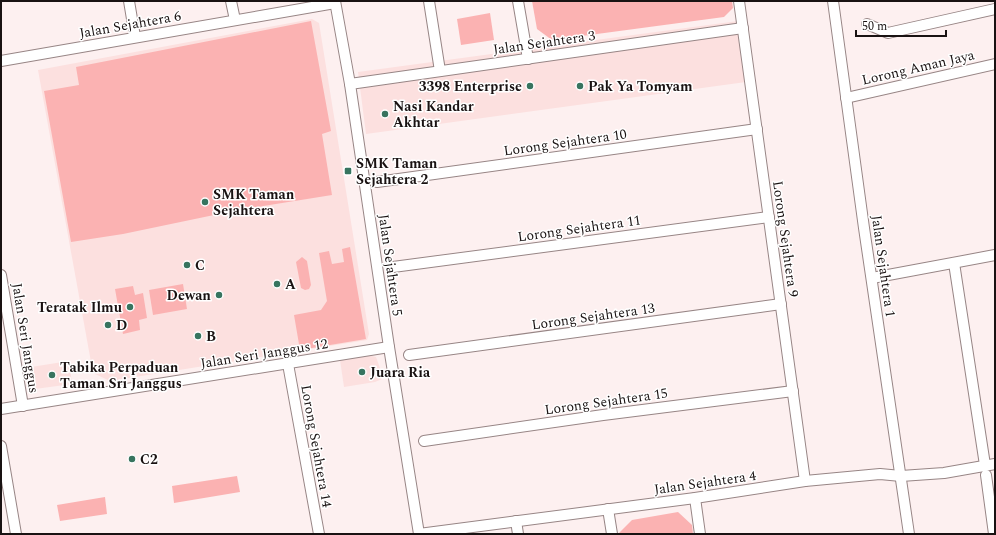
<svg xmlns="http://www.w3.org/2000/svg" width="996" height="535" viewBox="0 0 996 535" font-family="Spectral,serif">
<rect width="100%" height="100%" fill="#fdf0f0"/>
<g fill="#fce0df">
<polygon points="312,19 319,23 369,334 367,340 110,381 93,373 38,70"/>
<polygon points="738,21 746,82 366,134 358,72"/>
<polygon points="368,355 376,357 380,368 382,379 375,382 344,387 340,360"/>
<polygon points="69,361 72,384 35,389 31,367"/>
</g>
<g fill="#fbb2b2">
<polygon points="532,1 732,1 733,8 724,17 552,40 537,29"/>
<polygon points="490,13 494,40 461,45 457,19"/>
<polygon points="311,21 331,131 322,134 332,195 238,210 123,234 71,242 44,91 79,85 76,67"/>
<polygon points="350,247 366,339 300,350 294,315 321,310 327,301 319,253 329,251 332,264 344,262 342,249"/>
<polygon points="302,257 307,261 311,285 309,289 305,290 301,288 296,262"/>
<polygon points="183,284 187,309 153,315 149,290"/>
<polygon points="133,286 135,295 143,293 147,318 139,320 140,330 123,334 115,289"/>
<polygon points="237,476 240,492 174,503 172,486"/>
<polygon points="105,497 107,514 60,521 57,505"/>
<polygon points="678,512 692,525 693,534 618,534 632,520"/>
</g>
<g fill="none" stroke-linecap="round" stroke-linejoin="round">
<defs>
<g id="street">
<polyline points="129,1 135,37"/>
<polyline points="231,1 235,20"/>
<polyline points="335,1 350,84 389,347 419,534"/>
<polyline points="429,1 440,71"/>
<polyline points="518,1 528,59"/>
<polyline points="739,1 805,481"/>
<polyline points="833,1 864,228 909,534"/>
<polyline points="867,24 888,33 995,9"/>
<polyline points="1,61 335,3"/>
<polyline points="350,84 743,28"/>
<polyline points="846,98 995,64"/>
<polyline points="377,182 757,129"/>
<polyline points="954,263 985,465"/>
<polyline points="393,267 769,217"/>
<polyline points="1,275 23,406"/>
<polyline points="872,278 995,255"/>
<polyline points="409,355 781,304"/>
<polyline points="288,364 319,534"/>
<polyline points="1,409 389,347"/>
<polyline points="424,441 603,415 793,391"/>
<polyline points="1,446 16,534"/>
<polyline points="986,475 994,534"/>
<polyline points="695,498 700,534"/>
<polyline points="608,509 612,534"/>
<polyline points="516,521 518,534"/>
<polyline points="419,534 695,498 805,481 880,474 901,476 944,473 995,464"/>
</g>
</defs>
<use href="#street" stroke="#978585" stroke-width="12"/>
<use href="#street" stroke="#fff" stroke-width="10"/>
</g>
<g fill="#37745f" stroke="#fff" stroke-width="1.5">
<circle cx="530" cy="86" r="4"/>
<circle cx="580" cy="86" r="4"/>
<circle cx="385" cy="114" r="4"/>
<rect x="344" y="167" width="8" height="8" rx="2"/>
<circle cx="205" cy="202" r="4"/>
<circle cx="187" cy="265" r="4"/>
<circle cx="277" cy="284" r="4"/>
<circle cx="219" cy="295" r="4"/>
<circle cx="130" cy="307" r="4"/>
<circle cx="108" cy="325" r="4"/>
<circle cx="198" cy="336" r="4"/>
<circle cx="362" cy="372" r="4"/>
<circle cx="52" cy="375" r="4"/>
<circle cx="132" cy="459" r="4"/>
</g>
<g text-anchor="middle" stroke-width="3" stroke-linejoin="round" paint-order="stroke">
<g font-size="14" fill="#191212" stroke="#fff">
<text transform="translate(130 24) rotate(-10)" y="5">Jalan Sejahtera 6</text>
<text transform="translate(544 42) rotate(-8)" y="5">Jalan Sejahtera 3</text>
<text transform="translate(918 67) rotate(-13)" y="5">Lorong Aman Jaya</text>
<text transform="translate(565 142) rotate(-8)" y="5">Lorong Sejahtera 10</text>
<text transform="translate(579 228) rotate(-8)" y="5">Lorong Sejahtera 11</text>
<text transform="translate(786 239) rotate(82)" y="5">Lorong Sejahtera 9</text>
<text transform="translate(391 265) rotate(82)" y="5">Jalan Sejahtera 5</text>
<text transform="translate(884 266) rotate(82)" y="5">Jalan Sejahtera 1</text>
<text transform="translate(593 316) rotate(-8)" y="5">Lorong Sejahtera 13</text>
<text transform="translate(26 338) rotate(81)" y="5">Jalan Seri Janggus</text>
<text transform="translate(264 353) rotate(-9)" y="5">Jalan Seri Janggus 12</text>
<text transform="translate(606 401) rotate(-8)" y="5">Lorong Sejahtera 15</text>
<text transform="translate(317 446) rotate(80)" y="5">Lorong Sejahtera 14</text>
<text transform="translate(705 482) rotate(-8)" y="5">Jalan Sejahtera 4</text>
</g>
<g font-size="14" font-weight="bold" fill="#191212" stroke="#fff" text-anchor="start">
<text x="522" y="91" text-anchor="end">3398 Enterprise</text>
<text x="588" y="91">Pak Ya Tomyam</text>
<text x="393" y="111">Nasi Kandar<tspan x="393" dy="16">Akhtar</tspan></text>
<text x="356" y="168">SMK Taman<tspan x="356" dy="16">Sejahtera 2</tspan></text>
<text x="213" y="199">SMK Taman<tspan x="213" dy="16">Sejahtera</tspan></text>
<text x="195" y="270">C</text>
<text x="285" y="289">A</text>
<text x="211" y="300" text-anchor="end">Dewan</text>
<text x="122" y="312" text-anchor="end">Teratak Ilmu</text>
<text x="116" y="330">D</text>
<text x="206" y="341">B</text>
<text x="60" y="372">Tabika Perpaduan<tspan x="60" dy="16">Taman Sri Janggus</tspan></text>
<text x="370" y="377">Juara Ria</text>
<text x="140" y="464">C2</text>
</g>
</g>
<rect width="996" height="535" fill="none" stroke="#191212" stroke-width="4"/>
<path d="M856 30v6h90v-6" fill="none" stroke="#191212" stroke-width="2"/>
<text x="862" y="30" font-size="12" fill="#191212" stroke="#ffffff" stroke-width="3" paint-order="stroke">50 m</text>
</svg>
